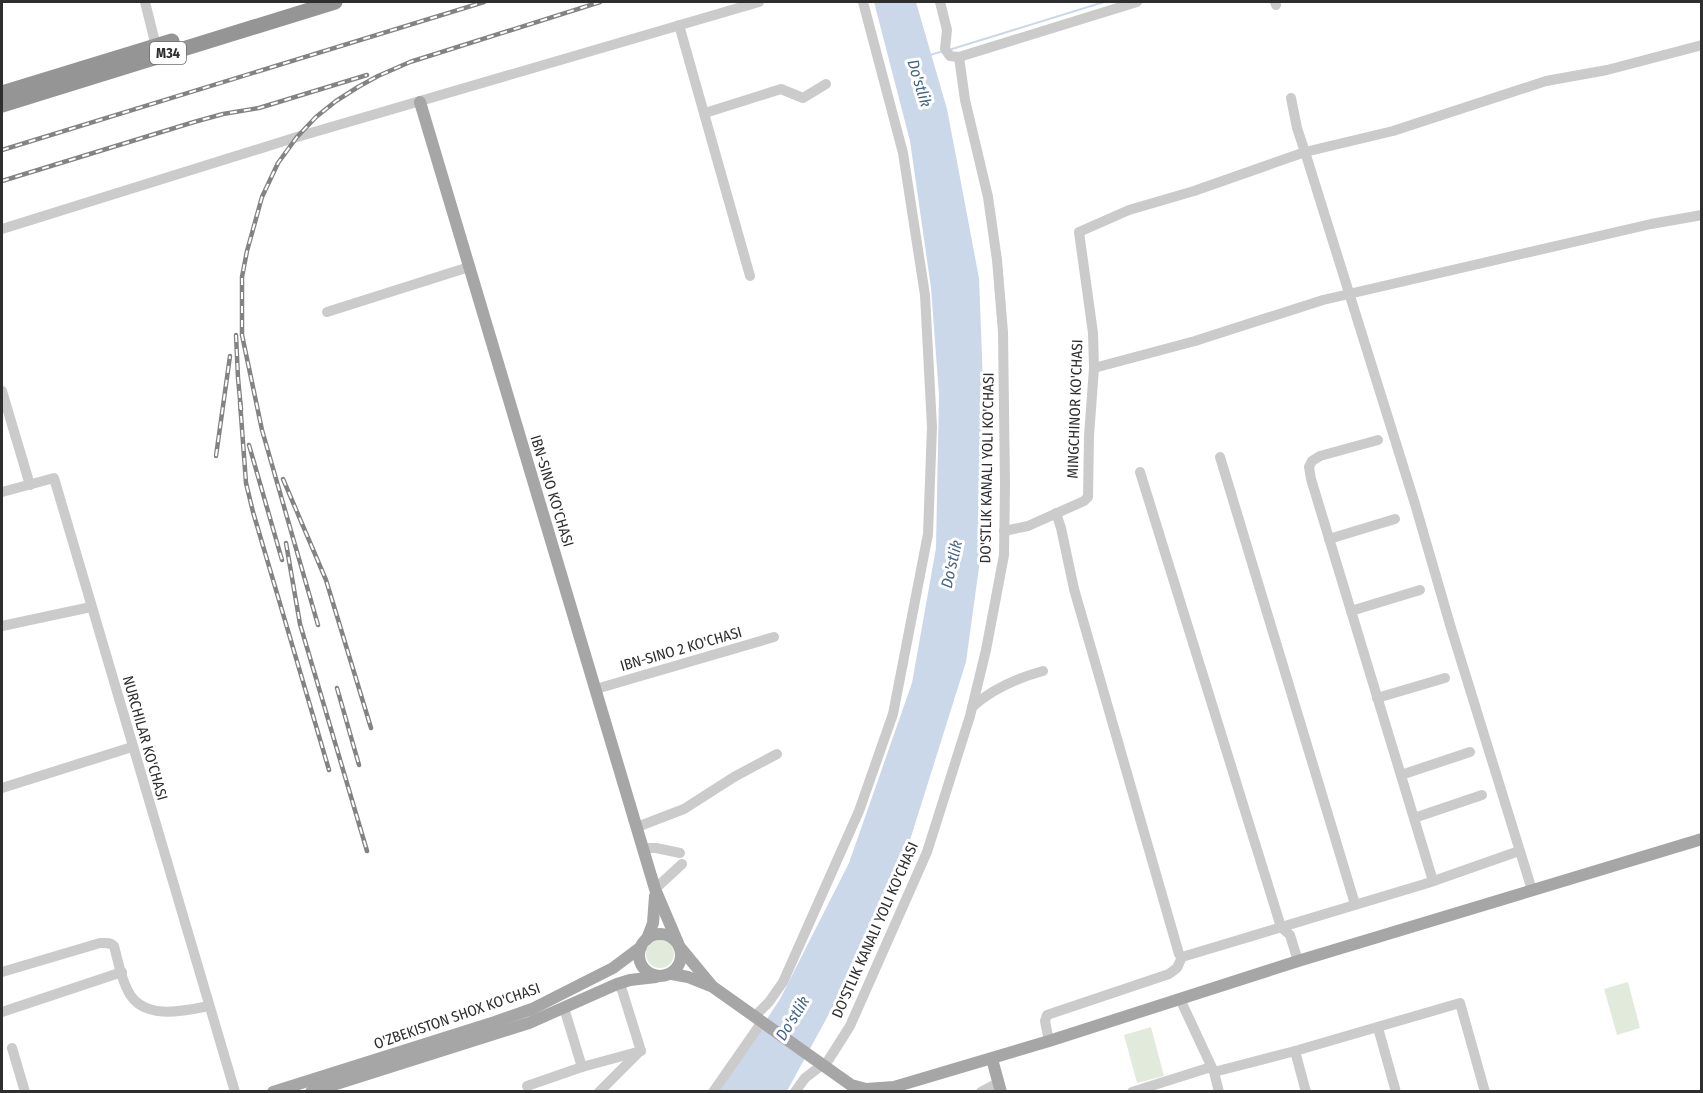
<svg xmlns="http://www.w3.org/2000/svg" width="1703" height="1093" viewBox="0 0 1703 1093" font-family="'Fira Sans Condensed',sans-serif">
<rect width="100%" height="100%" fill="#fff"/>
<g fill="#e2eadc">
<circle cx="660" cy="954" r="14"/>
<polygon points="1628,982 1640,1028 1617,1035 1604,989"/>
<polygon points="1151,1027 1164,1076 1137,1083 1124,1035"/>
</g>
<polygon fill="#cad8e9" points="874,2 916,2 947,109 979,278 983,383 983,538 966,662 910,840 860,957 787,1091 719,1092 780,999 849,863 912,683 936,548 939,395 931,288 910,141"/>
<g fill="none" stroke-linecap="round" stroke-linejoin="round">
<g stroke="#cad8e9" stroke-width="2">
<polyline points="952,49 1104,2"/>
<polyline points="930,55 940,52"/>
</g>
<g stroke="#cbcbcb" stroke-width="10">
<polyline points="145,2 156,46"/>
<polyline points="940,2 947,30 945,49 950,56 959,57 1137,2"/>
<polyline points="1275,2 1276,5"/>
<polyline points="679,25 750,276"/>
<polyline points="1291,98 1297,128 1305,152 1393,131 1546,81 1607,70 1702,45"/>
<polyline points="705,113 781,89 803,98 826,84"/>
<polyline points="2,229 297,137 759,2"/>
<polyline points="327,312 469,267"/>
<polyline points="1094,368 1195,341 1323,300 1651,224 1702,215"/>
<polyline points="2,391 30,485"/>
<polyline points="1378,440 1320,456 1312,461 1309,467 1311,479 1433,881"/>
<polyline points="1220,457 1355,904"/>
<polyline points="1140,472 1281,927 1290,935 1298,961"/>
<polyline points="2,492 54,478 235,1092"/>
<polyline points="1056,513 1061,528 1074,589 1179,954 1182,957"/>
<polyline points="1004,531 1028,526 1084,501 1088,497 1089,436 1094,368 1093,333 1079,232 1129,210 1194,191 1305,152 1415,504 1451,628 1532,890"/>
<polyline points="1329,539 1395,519"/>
<polyline points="1351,611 1420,590"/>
<polyline points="2,626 91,607"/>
<polyline points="596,689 774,637"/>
<polyline points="1377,698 1445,678"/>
<path d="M972 707C992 689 1017 678 1043 671"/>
<polyline points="1401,775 1470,752"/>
<polyline points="2,788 132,747"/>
<polyline points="1414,818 1482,795"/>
<polyline points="637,827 684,809 734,777 777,754"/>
<polyline points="643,848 656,848 680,853"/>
<polyline points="655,889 682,864"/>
<path d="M2 972 100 943C106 943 110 942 114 946 118 961 121 978 128 991 143 1021 184 1011 209 1006"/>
<polyline points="617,984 622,990 641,1051"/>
<polyline points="1180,999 1214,1072 1219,1092"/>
<polyline points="564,1008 582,1067 641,1051"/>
<polyline points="2,1012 122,972"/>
<polyline points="755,1016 769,1002 783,982 859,811 893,714 928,534 932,427 925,295 903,153 863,2"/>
<polyline points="1378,1028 1396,1092"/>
<polyline points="1049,1041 1045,1021 1047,1015 1169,974 1177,968 1182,957 1428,883 1519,851"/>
<polyline points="12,1048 25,1092"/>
<polyline points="1295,1051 1306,1092"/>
<polyline points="824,1067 850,1026 927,852 970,716 986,650 1004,555 1005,485 1003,332 997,260 988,197 965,100 959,57"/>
<polyline points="1214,1072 1295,1051 1460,1003 1485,1092"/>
<polyline points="527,1086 582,1067"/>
<polyline points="599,1092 638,1053"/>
<polyline points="713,1092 759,1026"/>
<polyline points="795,1092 805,1078 822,1065"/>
<polyline points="981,1092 998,1083"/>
<polyline points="1132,1092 1211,1067"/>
</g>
<g stroke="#a6a6a6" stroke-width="12">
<polyline points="420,102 655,889 678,943"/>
<circle cx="660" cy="955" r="21"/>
<polyline points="647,939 653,923 655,896"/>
<polyline points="679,946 712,986"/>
<polyline points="672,974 688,977 713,987 851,1085 866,1089 894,1087 1049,1041 1298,961 1702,839"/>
<polyline points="992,1059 1001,1092"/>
<polyline points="273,1092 495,1022 532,1009 613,968 641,947"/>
<polyline points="311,1092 529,1023 617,984 630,980 656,977"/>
</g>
<g stroke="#959595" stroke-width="15">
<polyline points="2,93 172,41"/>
<polyline points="2,105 335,2"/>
</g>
<defs>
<g id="rail">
<polyline points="2,150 484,2"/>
<polyline points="2,181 194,122 223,114 259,108 367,75"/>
<polyline points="236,335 238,378 241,410"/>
<polyline points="240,402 246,483 253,512 329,770"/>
<polyline points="249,445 282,560"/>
<polyline points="216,456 230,356"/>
<polyline points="283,479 326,580 371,728"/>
<polyline points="286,543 300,624 367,851"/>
<polyline points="318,625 262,430 242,335 242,277 247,251 262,197 278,163 297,137 316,117 336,101 358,87 378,76 410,62 600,2"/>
<polyline points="337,688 359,765"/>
</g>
</defs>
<use href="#rail" stroke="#838383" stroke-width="4.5"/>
<use href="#rail" stroke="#fff" stroke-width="2" stroke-dasharray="7" stroke-linecap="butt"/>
</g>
<g text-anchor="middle" stroke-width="6" stroke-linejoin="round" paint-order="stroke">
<rect fill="#fff" stroke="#6d6d6d" stroke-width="1.5" x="150" y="42" width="36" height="22" rx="4.5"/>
<g font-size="14" font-weight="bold" fill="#2e2e2e">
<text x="168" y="58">M34</text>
</g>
<g font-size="15" fill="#2e2e2e" stroke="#fff">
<text transform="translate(1075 409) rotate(-88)" y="5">MINGCHINOR KO'CHASI</text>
<text transform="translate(987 468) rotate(-89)" y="5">DO'STLIK KANALI YOLI KO'CHASI</text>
<text transform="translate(552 491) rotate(73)" y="5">IBN-SINO KO'CHASI</text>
<text transform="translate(681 649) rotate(-16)" y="5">IBN-SINO 2 KO'CHASI</text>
<text transform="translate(145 738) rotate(74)" y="5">NURCHILAR KO'CHASI</text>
<text transform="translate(875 930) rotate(-66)" y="5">DO'STLIK KANALI YOLI KO'CHASI</text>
<text transform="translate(457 1016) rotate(-19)" y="5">O'ZBEKISTON SHOX KO'CHASI</text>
</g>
<g font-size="16" font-style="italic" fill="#42638a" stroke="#fff">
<text transform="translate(920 83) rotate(73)" y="6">Do'stlik</text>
<text transform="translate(951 564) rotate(-77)" y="6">Do'stlik</text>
<text transform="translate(792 1018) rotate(-58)" y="6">Do'stlik</text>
</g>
</g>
<rect width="1703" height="1093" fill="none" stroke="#2e2e2e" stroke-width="6"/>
</svg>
